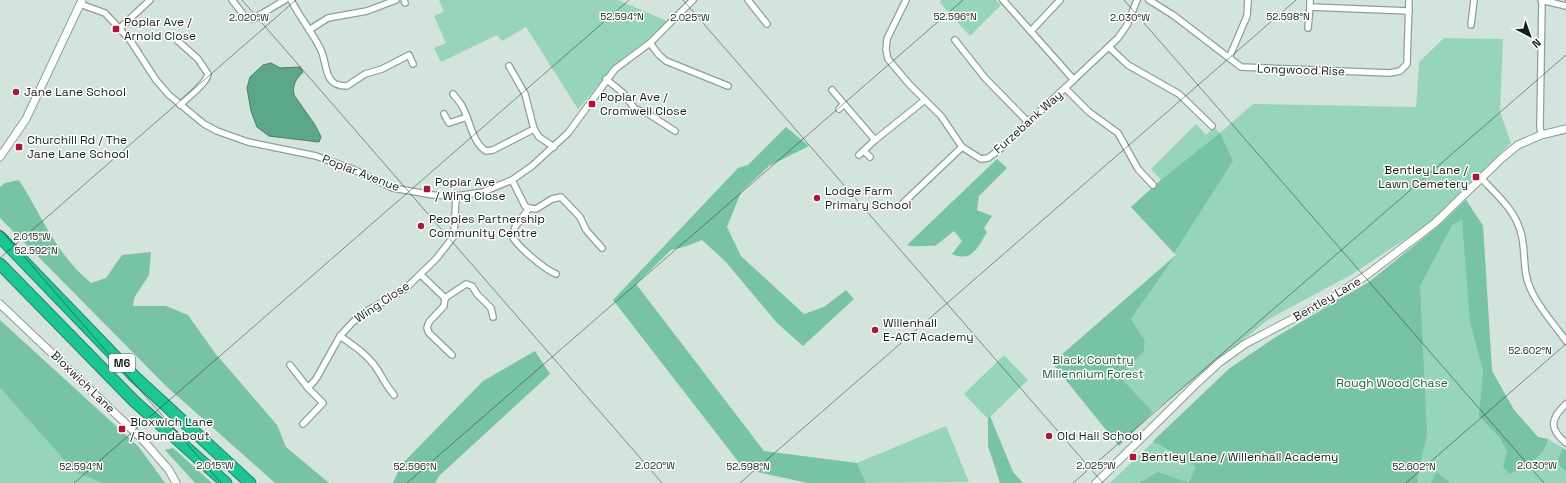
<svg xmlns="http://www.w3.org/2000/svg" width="1566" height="483" viewBox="0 0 1566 483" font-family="'Space Grotesk',sans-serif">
<rect width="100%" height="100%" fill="#d2e4dc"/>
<g fill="#97d5ba">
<polygon points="439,0 618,0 667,21 661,29 618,62 578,109 526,27 502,41 497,35 441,62 434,48 446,43 434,16 444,12"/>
<polygon points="941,0 996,0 1001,5 970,36 940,3"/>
<polygon points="1444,38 1503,39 1500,112 1511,143 1428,224 1351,275 1269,319 1153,412 1120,377 1144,351 1145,341 1131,319 1176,255 1131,207 1161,180 1151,169 1196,124 1206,135 1214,127 1220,133 1253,104 1416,107 1419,62"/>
<polygon points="1466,200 1483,226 1492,371 1514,410 1538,437 1548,439 1566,450 1566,483 1110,483 1230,368 1276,337 1369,282 1441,224"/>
<polygon points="1004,355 1028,380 988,419 964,394"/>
<polygon points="0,388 75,472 102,483 0,483"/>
<polygon points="946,426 969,482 866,483 857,463"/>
</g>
<g fill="#79c3a5">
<polygon points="786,127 809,146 769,166 741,192 727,227 741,256 804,314 824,307 846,290 854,299 803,346 777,323 725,261 702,240 687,246 671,250 636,284 764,451 857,463 866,483 808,483 744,469 613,300 738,168 748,165"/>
<polygon points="1220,133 1233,161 1174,253 1131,207 1161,180"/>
<path d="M997 159 1007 168 979 196 977 210 992 216 984 228 987 232C978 247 972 263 952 254L962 241 954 231 935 246C925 245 916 248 907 245Z"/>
<path d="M19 180C43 218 56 254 91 283L106 278 122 255 151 252 149 275 134 298 133 306H166L188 315 215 353 277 425 286 447 329 483H275L167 387 0 218V187L5 183Z"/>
<path d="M1466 200 1483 226 1492 371 1514 410 1538 437 1548 439C1544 458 1525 467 1509 474L1503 467 1507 451 1500 438 1479 416 1483 371 1470 322 1462 220 1452 225 1420 286 1427 435 1417 477 1418 483H1139L1158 472 1189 483 1196 466 1153 441 1230 368 1276 337 1369 282 1441 224Z"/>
<polygon points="1176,255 1131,319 1145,341 1144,351 1120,377 1153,412 1119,446 1052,363"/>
<polygon points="0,320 139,447 165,483 102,483 75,472 0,388"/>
<polygon points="535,351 550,374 439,476 435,483 393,483 401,465 483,381"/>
<polygon points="990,416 1013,472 1023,483 1000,483 988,446 988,419"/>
<polygon points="173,448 212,483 195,483 165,450"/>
<polygon points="1563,448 1566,450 1566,471 1560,466 1558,459"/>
<polygon points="1437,472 1450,483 1431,483"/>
</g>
<path fill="#5ca689" stroke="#487d68" d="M271 63 280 68 300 67 303 72C296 79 292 85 294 95L315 125 321 137 319 142 269 136 257 127 251 111 247 88 250 77 263 65Z"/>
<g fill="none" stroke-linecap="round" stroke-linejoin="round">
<defs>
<g id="minor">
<polyline points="232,0 246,18 253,19 285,0"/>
<path d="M291 0C300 18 313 33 321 50 325 59 325 69 329 77 333 85 340 86 347 86L365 74 382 69 409 55 413 64"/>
<polyline points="404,0 405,3"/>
<polyline points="748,0 767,24"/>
<polyline points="906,0 887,39 886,50 888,59 909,84 941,116 962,147 981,159 988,158 999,150 1118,38 1127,25 1137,0"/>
<polyline points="1003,0 1074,80"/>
<polyline points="1149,0 1173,15 1241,67 1390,73 1400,71 1407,64 1409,0"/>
<polyline points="1310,0 1310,7 1409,11"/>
<polyline points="1541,0 1566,6"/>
<polyline points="80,4 105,13 130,40 156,80 169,95 204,124 217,131 248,142 316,156 352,169 393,188 433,195 456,196 483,192 512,180 532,166 568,133 615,69 650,43 693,0"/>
<polyline points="1471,25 1474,0"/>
<polyline points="120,28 150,0"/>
<polyline points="1308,28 1310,7"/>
<polyline points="309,30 328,18 367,11 396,0"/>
<polyline points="1031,31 1060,0"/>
<polyline points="955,40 985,78 1029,123"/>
<path d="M178 41 198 59 208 74C207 83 188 97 180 105"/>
<polyline points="650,43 659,55 666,61 728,86"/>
<polyline points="1109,47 1128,65 1179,94 1212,126"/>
<polyline points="1229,58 1247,16 1248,0"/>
<polyline points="606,79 623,93 635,109 647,113 675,131"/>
<polyline points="1065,88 1089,112 1118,133 1138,169 1153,185"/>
<polyline points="832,90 875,140 925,100"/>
<path d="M453 94C456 98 460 102 462 106 470 120 472 142 486 151L493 150 534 129 525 94 509 66"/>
<polyline points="839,109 844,104"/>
<polyline points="444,114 449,123 467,117"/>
<polyline points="534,129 539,137 554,147"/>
<polyline points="1541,135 1540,126 1542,0"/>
<polyline points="864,151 870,157"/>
<polyline points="859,155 875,140"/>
<path d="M1481 178C1497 195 1515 210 1521 233 1526 251 1522 272 1531 290 1539 308 1555 325 1566 341"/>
<polyline points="512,180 525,206 529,208"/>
<polyline points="900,206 962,147"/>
<path d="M556 274C544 269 518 247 512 236L515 227 529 208 536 209 552 199 561 197 580 217 586 230 602 248"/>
<polyline points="421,275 445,298"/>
<path d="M340 336C353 345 368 355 377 369 384 380 385 384 394 395"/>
<polyline points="452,355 429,333 427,328 429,322 444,306 445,298 466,284 472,286 477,294 491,308 493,317"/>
<polyline points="290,365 308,388"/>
<path d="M1566 404C1550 419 1549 429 1566 443"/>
<polyline points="303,424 323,403 308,388 316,379 340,336 352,323 362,314 405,289 436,259 454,236 456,196"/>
</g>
<g id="tertiary">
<polyline points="0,157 26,119 82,0"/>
<polyline points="0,304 142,439 169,470 176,483"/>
<polyline points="1096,483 1196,384 1220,362 1245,344 1334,297 1368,274 1435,223 1502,158 1518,145 1541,135 1566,129"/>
</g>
<g id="motorway">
<polyline points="0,237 135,377 250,483"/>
<polyline points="0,264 134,401 226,483"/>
</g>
</defs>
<use href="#minor" stroke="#8f9f97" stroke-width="8"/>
<use href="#tertiary" stroke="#8f9f97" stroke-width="9"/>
<use href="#motorway" stroke="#1b8b6a" stroke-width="13"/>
<use href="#minor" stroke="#fff" stroke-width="5.5"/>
<use href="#tertiary" stroke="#fff" stroke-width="7"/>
<use href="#motorway" stroke="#1dc594" stroke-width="11"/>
</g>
<path fill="none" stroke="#181e1c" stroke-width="1" stroke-opacity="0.45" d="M242 0 662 483M683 0 1103 483M1124 0 1544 483M1565 0 1566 1M0 229 221 483M0 258 296 0M74 483 629 0M407 483 963 0M740 483 1296 0M1073 483 1566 55M1406 483 1566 344"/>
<g fill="#ac1739" stroke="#fff" stroke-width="1.5">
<rect x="112" y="25" width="8" height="8" rx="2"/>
<circle cx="16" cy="92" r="4"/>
<rect x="588" y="100" width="8" height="8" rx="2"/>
<rect x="15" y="143" width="8" height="8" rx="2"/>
<rect x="1472" y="173" width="8" height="8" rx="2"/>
<rect x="423" y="185" width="8" height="8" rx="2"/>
<circle cx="817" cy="198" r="4"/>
<circle cx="421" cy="226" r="4"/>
<circle cx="875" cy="330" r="4"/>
<rect x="118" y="425" width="8" height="8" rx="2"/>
<circle cx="1049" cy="436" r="4"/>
<rect x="1129" y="453" width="8" height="8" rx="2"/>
</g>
<g text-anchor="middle" stroke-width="3" stroke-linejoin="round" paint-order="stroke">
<rect fill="#fff" stroke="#5d6260" stroke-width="1" x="109" y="354" width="26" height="18" rx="3"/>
<g font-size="11" font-weight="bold" fill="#181e1c">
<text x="122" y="367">M6</text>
</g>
<g font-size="12" fill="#181e1c" stroke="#fff" text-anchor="start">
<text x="124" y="26">Poplar Ave /<tspan x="124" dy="14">Arnold Close</tspan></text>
<text x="24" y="96">Jane Lane School</text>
<text x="600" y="101">Poplar Ave /<tspan x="600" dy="14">Cromwell Close</tspan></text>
<text x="27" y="144">Churchill Rd / The<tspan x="27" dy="14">Jane Lane School</tspan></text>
<text x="1468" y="174" text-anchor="end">Bentley Lane /<tspan x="1468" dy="14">Lawn Cemetery</tspan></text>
<text x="435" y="186">Poplar Ave<tspan x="435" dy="14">/ Wing Close</tspan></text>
<text x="825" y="195">Lodge Farm<tspan x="825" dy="14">Primary School</tspan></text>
<text x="429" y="223">Peoples Partnership<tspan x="429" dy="14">Community Centre</tspan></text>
<text x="883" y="327">Willenhall<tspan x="883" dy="14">E-ACT Academy</tspan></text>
<text x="130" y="426">Bloxwich Lane<tspan x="130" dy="14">/ Roundabout</tspan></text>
<text x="1057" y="440">Old Hall School</text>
<text x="1141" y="461">Bentley Lane / Willenhall Academy</text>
</g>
<g font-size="12" fill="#181e1c" stroke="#fff">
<text transform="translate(1301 70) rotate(2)" y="4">Longwood Rise</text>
<text transform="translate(1028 122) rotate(-42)" y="4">Furzebank Way</text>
<text transform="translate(361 173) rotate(21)" y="4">Poplar Avenue</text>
<text transform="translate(1327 299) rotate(-30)" y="4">Bentley Lane</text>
<text transform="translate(382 302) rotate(-34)" y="4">Wing Close</text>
<text transform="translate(83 382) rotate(44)" y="4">Bloxwich Lane</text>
</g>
<g font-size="12" fill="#235d48" stroke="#fff">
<text x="1093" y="364">Black Country<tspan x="1093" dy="14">Millennium Forest</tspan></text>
<text x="1392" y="387">Rough Wood Chase</text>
</g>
</g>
<g font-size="10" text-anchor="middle" fill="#181e1c" stroke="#fff" stroke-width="3" stroke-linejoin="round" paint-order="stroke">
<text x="622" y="20">52.594°N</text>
<text x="955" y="20">52.596°N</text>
<text x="1288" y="20">52.598°N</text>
<text x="249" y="21">2.020°W</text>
<text x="690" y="21">2.025°W</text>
<text x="1130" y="21">2.030°W</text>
<text x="32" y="240">2.015°W</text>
<text x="36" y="254">52.592°N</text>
<text x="1530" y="354">52.602°N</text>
<text x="215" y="469">2.015°W</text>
<text x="655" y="469">2.020°W</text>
<text x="1096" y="469">2.025°W</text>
<text x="1537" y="469">2.030°W</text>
<text x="81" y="470">52.594°N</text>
<text x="415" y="470">52.596°N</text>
<text x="748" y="470">52.598°N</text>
<text x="1414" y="470">52.602°N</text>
</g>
<g transform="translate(1530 36) rotate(139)" stroke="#ffffff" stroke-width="3" paint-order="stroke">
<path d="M0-3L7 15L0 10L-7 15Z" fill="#181e1c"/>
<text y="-6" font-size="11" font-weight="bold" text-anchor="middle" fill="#181e1c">N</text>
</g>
</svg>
